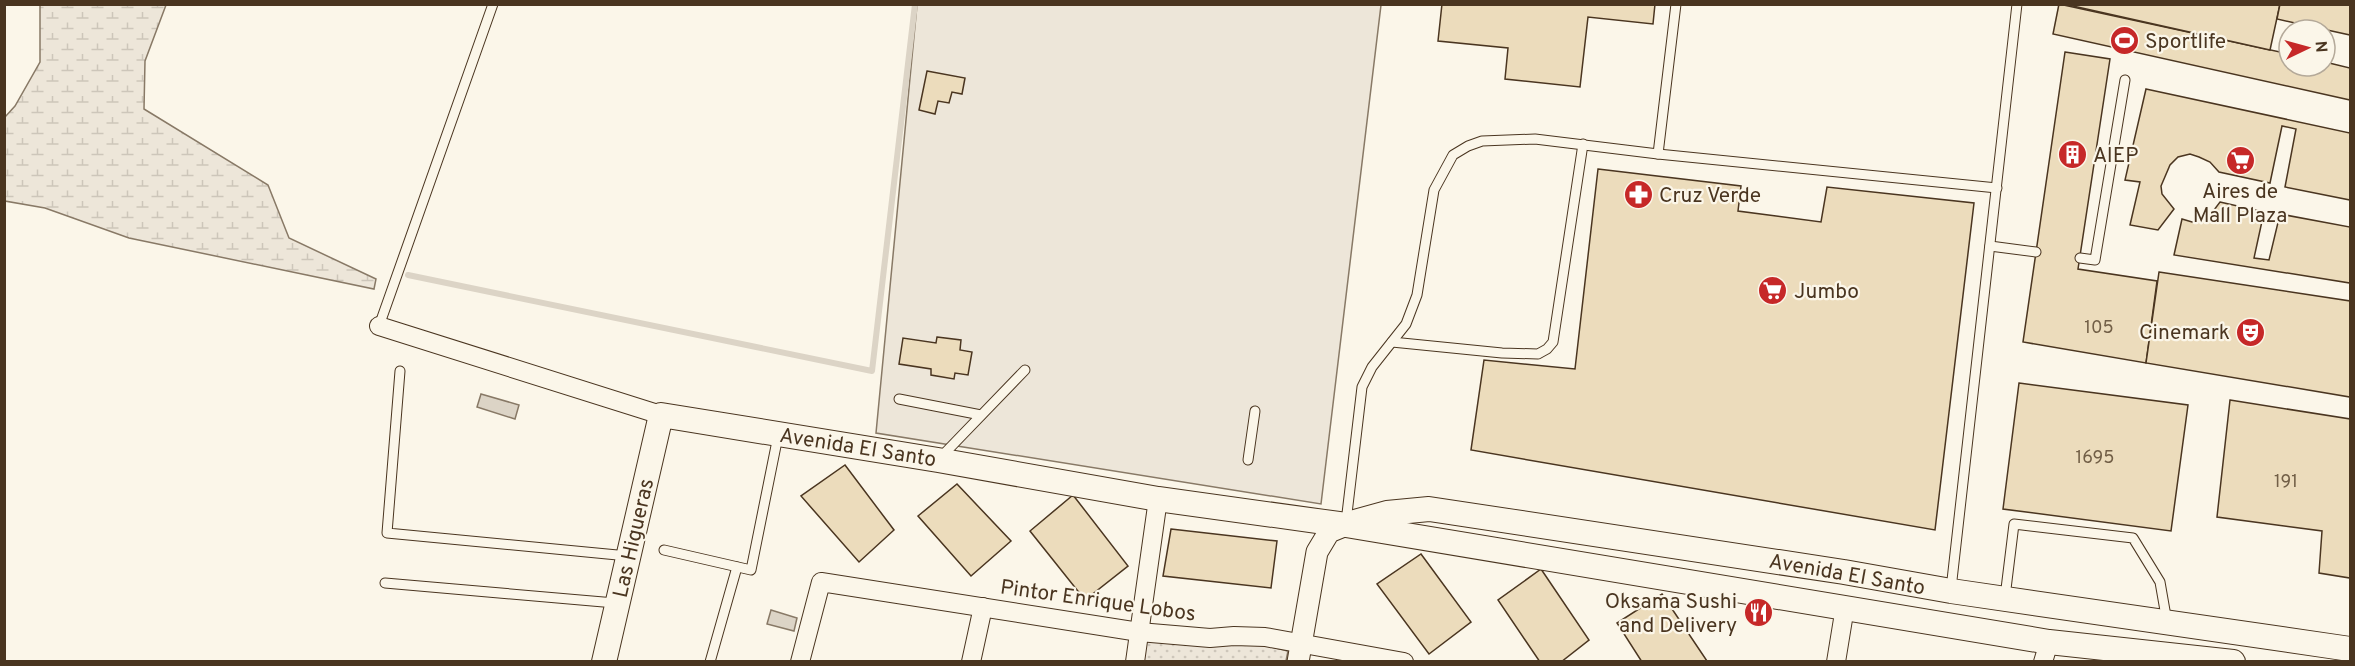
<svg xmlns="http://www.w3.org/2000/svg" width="2355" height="666" viewBox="0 0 2355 666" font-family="Overpass,sans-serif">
<defs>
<pattern id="wetland-marsh" width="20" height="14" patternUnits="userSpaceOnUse" patternTransform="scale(1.5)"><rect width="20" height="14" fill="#ede6d9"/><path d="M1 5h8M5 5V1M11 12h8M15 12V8" fill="none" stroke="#cdc6ba"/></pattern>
<pattern id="park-dots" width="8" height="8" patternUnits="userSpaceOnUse" patternTransform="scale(1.5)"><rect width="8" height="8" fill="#ede6d9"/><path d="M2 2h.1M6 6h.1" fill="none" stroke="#cdc6ba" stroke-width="1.8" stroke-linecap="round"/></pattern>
</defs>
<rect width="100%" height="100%" fill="#fbf6e9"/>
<polygon fill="url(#wetland-marsh)" stroke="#887966" stroke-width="1.5" points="40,5 166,5 145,61 144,109 268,185 289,238 376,279 374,289 129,238 45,208 5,201 5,117 15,106 40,62"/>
<polygon fill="url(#park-dots)" stroke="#887966" stroke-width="1.5" points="1149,637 1255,643 1288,651 1286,661 1138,662 1140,643"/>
<polygon fill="#ede6d9" stroke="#887966" stroke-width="1.5" points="917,5 1381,5 1321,504 876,433"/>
<g fill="#dcd4c6" stroke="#887966" stroke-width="1.5">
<polygon points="481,394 519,405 515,419 477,407"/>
<polygon points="771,610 797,618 794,631 767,624"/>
</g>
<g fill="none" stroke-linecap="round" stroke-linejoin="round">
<polyline stroke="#dcd4c6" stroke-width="6" points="408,275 872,371 915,4"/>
</g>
<g fill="#ecdcbc" stroke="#4a3520" stroke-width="1.5">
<polygon points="1442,4 1655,4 1653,24 1588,17 1580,87 1505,79 1508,48 1438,41"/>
<polygon points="2059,4 2289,54 2289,66 2325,66 2325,62 2350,68 2350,100 2053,34"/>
<polygon points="2064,4 2280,4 2270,50"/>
<polygon points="2280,4 2350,4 2350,35 2277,19"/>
<polygon points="2065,52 2110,59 2078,269 2157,281 2146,363 2023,342"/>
<polygon points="927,71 965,78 962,94 952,92 949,103 938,101 935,114 919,110"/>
<polygon points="2146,89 2350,133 2350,200 2285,187 2296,129 2282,126 2270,183 2219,172 2210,162 2199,157 2190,154 2178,157 2170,165 2161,186 2162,194 2174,209 2158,230 2130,225 2140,182 2125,180"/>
<polygon points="1598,169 1741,186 1738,211 1821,222 1827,187 1974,203 1935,530 1471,450 1484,360 1575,369"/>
<polygon points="2220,202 2264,212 2254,258 2269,260 2280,214 2350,227 2350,283 2174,255 2182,219 2192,222 2203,220 2211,214"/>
<polygon points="2159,272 2350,301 2350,397 2146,363"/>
<polygon points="937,337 961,340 960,350 972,352 968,375 955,373 954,379 931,375 931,369 899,364 903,338 936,343"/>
<polygon points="2019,383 2188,405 2171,531 2003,509"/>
<polygon points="2230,400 2350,419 2350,578 2319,573 2322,531 2217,517"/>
<polygon points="845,465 894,530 859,562 801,496"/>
<polygon points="957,484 1011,541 971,576 918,516"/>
<polygon points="1073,495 1128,566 1085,600 1030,531"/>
<polygon points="1171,529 1277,541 1271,588 1163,576"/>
<polygon points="1421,554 1471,622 1429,654 1377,584"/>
<polygon points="1541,569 1589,640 1561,662 1540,662 1498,600"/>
<polygon points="1662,594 1707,661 1707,662 1642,662 1617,623"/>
</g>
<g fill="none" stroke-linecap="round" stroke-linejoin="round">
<defs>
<g id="service">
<polyline points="1658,154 1676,4"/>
<polyline points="1990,246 2036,252"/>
<polyline points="2080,258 2095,260 2125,80"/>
<polyline points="379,326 493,4"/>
<polyline points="1392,342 1502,353 1538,354 1547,349 1553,342 1583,144"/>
<polyline points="400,371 387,533 628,556"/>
<polyline points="899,399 981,415"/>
<polyline points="941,457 1025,370"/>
<polyline points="1248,460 1255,411"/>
<polyline points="1346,522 1362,387 1372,367 1406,324 1417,295 1434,190 1453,155 1468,146 1482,141 1535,139 1658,154 1997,188"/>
<polyline points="664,550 751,570 778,436"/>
<polyline points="385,583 615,603"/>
<polyline points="1951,589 2017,4"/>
<polyline points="2005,597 2014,524 2133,538 2160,582 2167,622"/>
<polyline points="710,662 737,567"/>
</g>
<g id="minor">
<polyline points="379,326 661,415"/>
<polyline points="800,662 821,582 1139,632 1210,638 1234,636 1265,637 1404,662"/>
<polyline points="971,662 983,607"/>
<polyline points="1135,662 1158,499"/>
<polyline points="1836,662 1845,607"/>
<polyline points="2043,662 2049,642"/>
</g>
<polyline id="tertiary" points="1298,662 1317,552 1329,532 1346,525"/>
<g id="secondary">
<polyline points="1351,523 1387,513 1429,509 1844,572 1951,591 2350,649"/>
<polyline points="604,662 661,415 938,460 1158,499 1346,525 2049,642 2233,662"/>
</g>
</defs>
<use href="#service" stroke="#4a3520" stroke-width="11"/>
<use href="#minor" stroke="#4a3520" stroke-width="20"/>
<use href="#tertiary" stroke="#4a3520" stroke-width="23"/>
<use href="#secondary" stroke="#4a3520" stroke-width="26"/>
<use href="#service" stroke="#fbf6e9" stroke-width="9"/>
<use href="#minor" stroke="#fbf6e9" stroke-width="18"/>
<use href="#tertiary" stroke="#fbf6e9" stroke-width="21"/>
<use href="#secondary" stroke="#fbf6e9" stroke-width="24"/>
</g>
<defs>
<symbol id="stadium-disc" viewBox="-11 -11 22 22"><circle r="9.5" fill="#c62828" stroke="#fbf6e9"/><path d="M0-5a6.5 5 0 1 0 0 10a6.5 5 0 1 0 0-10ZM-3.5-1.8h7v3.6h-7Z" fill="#fff"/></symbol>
<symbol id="building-disc" viewBox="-11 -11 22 22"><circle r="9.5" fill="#c62828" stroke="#fbf6e9"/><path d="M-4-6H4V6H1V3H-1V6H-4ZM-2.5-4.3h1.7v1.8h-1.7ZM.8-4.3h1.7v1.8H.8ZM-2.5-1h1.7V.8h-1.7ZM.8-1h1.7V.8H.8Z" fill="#fff"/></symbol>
<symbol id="supermarket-disc" viewBox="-11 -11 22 22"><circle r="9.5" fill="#c62828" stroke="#fbf6e9"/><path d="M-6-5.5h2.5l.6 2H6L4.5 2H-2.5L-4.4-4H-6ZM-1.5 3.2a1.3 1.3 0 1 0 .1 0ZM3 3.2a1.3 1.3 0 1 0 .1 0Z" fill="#fff"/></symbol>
<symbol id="pharmacy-disc" viewBox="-11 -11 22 22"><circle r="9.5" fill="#c62828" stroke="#fbf6e9"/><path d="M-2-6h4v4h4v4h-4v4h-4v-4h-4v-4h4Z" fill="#fff"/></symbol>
<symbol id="theatre-disc" viewBox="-11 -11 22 22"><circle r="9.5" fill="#c62828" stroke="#fbf6e9"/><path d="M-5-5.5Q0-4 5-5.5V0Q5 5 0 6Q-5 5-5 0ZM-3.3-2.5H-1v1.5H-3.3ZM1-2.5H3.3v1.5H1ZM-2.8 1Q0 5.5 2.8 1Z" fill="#fff"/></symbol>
<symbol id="restaurant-disc" viewBox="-11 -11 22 22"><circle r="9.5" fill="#c62828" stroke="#fbf6e9"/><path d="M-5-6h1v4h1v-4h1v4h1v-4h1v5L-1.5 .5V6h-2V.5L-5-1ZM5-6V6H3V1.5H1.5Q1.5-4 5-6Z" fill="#fff"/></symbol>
</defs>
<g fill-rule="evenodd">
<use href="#stadium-disc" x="2108" y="24" width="33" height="33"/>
<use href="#building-disc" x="2056" y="138" width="33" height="33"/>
<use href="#supermarket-disc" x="2224" y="144" width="33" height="33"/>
<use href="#pharmacy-disc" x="1622" y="178" width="33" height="33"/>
<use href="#supermarket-disc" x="1756" y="274" width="33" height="33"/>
<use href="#theatre-disc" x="2234" y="316" width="33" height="33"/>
<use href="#restaurant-disc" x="1742" y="596" width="33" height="33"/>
</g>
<g text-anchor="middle" stroke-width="4.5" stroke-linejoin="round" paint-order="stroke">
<g font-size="18" fill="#725f47">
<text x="2099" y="333">105</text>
<text x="2095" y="463">1695</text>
<text x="2286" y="487">191</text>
</g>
<g font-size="21" fill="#4a3520" stroke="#fbf6e9" text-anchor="start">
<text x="2145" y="48">Sportlife</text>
<text x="2093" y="162">AIEP</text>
<text x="2240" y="198" text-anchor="middle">Aires de<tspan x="2240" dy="24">Mall Plaza</tspan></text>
<text x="1659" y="202">Cruz Verde</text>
<text x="1794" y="298">Jumbo</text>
<text x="2230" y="339" text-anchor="end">Cinemark</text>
<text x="1737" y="608" text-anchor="end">Oksama Sushi<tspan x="1737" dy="24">and Delivery</tspan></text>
</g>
<g font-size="21" fill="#4a3520" stroke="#fbf6e9">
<text transform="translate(858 447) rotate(9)" y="7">Avenida El Santo</text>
<text transform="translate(633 538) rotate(-77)" y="7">Las Higueras</text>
<text transform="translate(1847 574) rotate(10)" y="7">Avenida El Santo</text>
<text transform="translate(1098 600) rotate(8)" y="7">Pintor Enrique Lobos</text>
</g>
</g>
<rect width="2355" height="666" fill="none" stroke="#4a3520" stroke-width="12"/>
<g transform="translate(2307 48) rotate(85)"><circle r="28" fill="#fbf6e9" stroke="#b4a999" stroke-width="1.5"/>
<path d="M0-4.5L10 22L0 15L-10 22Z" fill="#c62828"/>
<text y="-9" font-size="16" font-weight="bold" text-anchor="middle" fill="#4a3520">N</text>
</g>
</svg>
